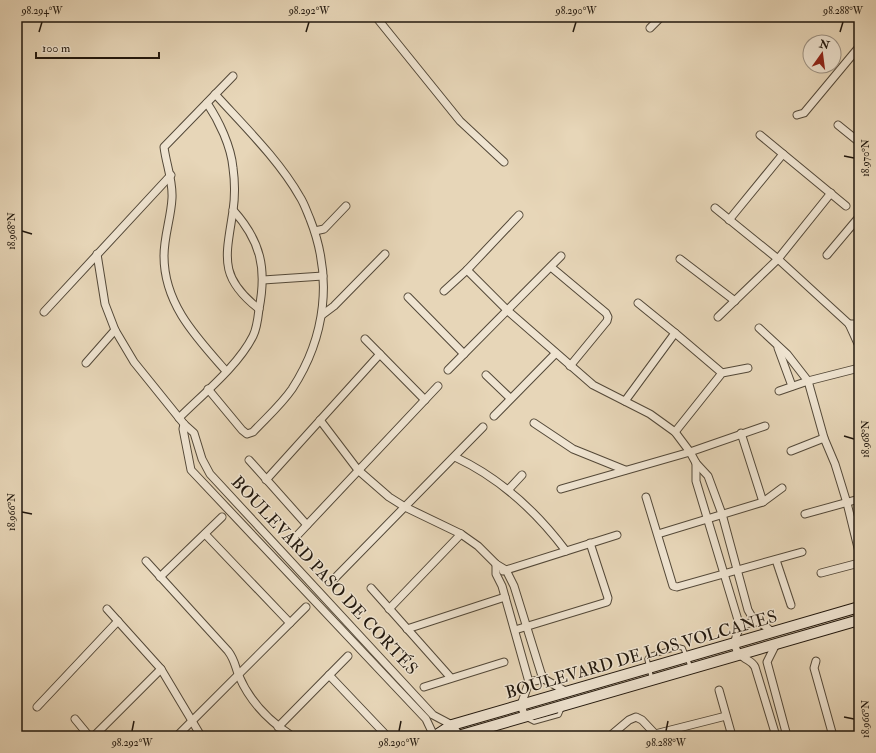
<svg xmlns="http://www.w3.org/2000/svg" width="876" height="753" viewBox="0 0 876 753" font-family="'IM FELL Double Pica',serif">
<rect width="100%" height="100%" fill="#e7d6b8"/>
<filter id="stains"><feTurbulence type="fractalNoise" baseFrequency=".005" numOctaves="4"/><feColorMatrix values="0 0 0 0 .2 0 0 0 0 .09 0 0 0 0 .02 0 0 0 .5 -.17"/></filter>
<radialGradient id="worn" r=".72"><stop offset=".6" stop-color="#630" stop-opacity="0"/><stop offset="1" stop-color="#630" stop-opacity=".3"/></radialGradient>
<g fill="none" stroke-linecap="round" stroke-linejoin="round">
<defs>
<g id="lane">
<polyline points="652,680 647,659 649,656 679,647 683,648 691,668"/>
<polyline points="526,718 534,722 559,715 562,708"/>
</g>
<g id="street">
<polyline points="376,17 460,121 504,162"/>
<polyline points="650,28 661,17"/>
<path d="M207 103C219 121 231 146 233 168 235 182 235 197 233 211 226 257 218 277 259 309"/>
<polyline points="797,115 804,113 859,47"/>
<polyline points="838,125 859,142"/>
<polyline points="760,135 846,206"/>
<polyline points="715,208 778,259 849,324 859,346"/>
<polyline points="729,220 783,154"/>
<polyline points="315,231 324,229 346,206"/>
<polyline points="97,254 105,304 115,330 134,362 184,424 194,433 202,459 210,474 433,715 452,725 459,735"/>
<polyline points="827,255 859,217"/>
<polyline points="680,259 735,301"/>
<polyline points="551,267 606,313 608,317 607,321 570,366"/>
<polyline points="467,270 508,311 593,385 650,414 675,432 690,452 696,463 708,476 722,514 748,610 755,622"/>
<polyline points="263,280 323,276"/>
<polyline points="444,291 467,270 519,215"/>
<polyline points="408,297 464,354"/>
<polyline points="44,312 171,175"/>
<polyline points="322,315 334,306 385,254"/>
<polyline points="718,317 778,259 831,193"/>
<polyline points="849,324 859,324"/>
<polyline points="759,328 787,354 808,381 824,438 835,464 847,503 859,552"/>
<polyline points="675,333 722,373"/>
<polyline points="365,339 425,400"/>
<polyline points="778,348 792,386"/>
<polyline points="86,363 115,330"/>
<polyline points="448,370 561,256"/>
<path d="M226 371C196 337 164 304 164 256 164 236 171 218 172 198 173 180 166 164 164 147L233 76"/>
<polyline points="486,375 510,398"/>
<path d="M208 389 242 430 247 434 253 432C266 418 281 405 292 389 326 337 333 277 310 219 307 212 304 203 300 197 279 160 244 126 215 94"/>
<polyline points="779,391 808,381 859,368"/>
<polyline points="625,401 675,333 638,303"/>
<polyline points="494,416 555,354"/>
<path d="M179 418C203 394 238 366 253 336 257 328 258 318 259 309 267 269 261 241 233 210"/>
<polyline points="320,420 358,470 389,497 405,507 461,534 478,546 496,564 506,570 514,586 541,673 544,679 567,692"/>
<polyline points="534,423 573,449 625,470"/>
<polyline points="184,424 183,429 191,470 426,719 434,736"/>
<polyline points="675,432 722,373 748,368"/>
<polyline points="741,433 763,502 782,488"/>
<polyline points="791,451 824,438"/>
<path d="M455 457C500 478 536 511 566 551"/>
<polyline points="249,460 307,525"/>
<path d="M696 463V481L738 620 740 628C734 638 732 650 743 657 748 661 752 661 755 667L776 736"/>
<polyline points="266,480 380,354"/>
<polyline points="509,489 522,475"/>
<polyline points="561,489 690,452 765,426"/>
<polyline points="646,497 673,586 677,587 802,552"/>
<polyline points="805,514 859,499"/>
<polyline points="205,534 290,623"/>
<polyline points="658,534 763,502"/>
<polyline points="291,542 438,386"/>
<polyline points="776,560 791,605"/>
<path d="M146 561 228 651C235 660 235 667 239 676 250 702 269 721 292 736"/>
<polyline points="496,564 496,574 502,586 529,682 521,705 525,717"/>
<polyline points="503,571 617,535"/>
<polyline points="821,573 859,563"/>
<polyline points="160,577 222,517"/>
<polyline points="335,578 483,427"/>
<polyline points="371,588 451,678"/>
<polyline points="107,609 161,669 201,736"/>
<polyline points="389,609 461,534"/>
<path d="M740 628C754 618 760 621 772 632"/>
<polyline points="407,629 505,597"/>
<polyline points="515,630 607,602 608,598 590,543"/>
<polyline points="776,644 767,662 787,736"/>
<polyline points="816,661 814,668 833,736"/>
<polyline points="329,675 387,736"/>
<polyline points="529,682 544,679"/>
<polyline points="424,687 504,662"/>
<polyline points="719,690 732,736"/>
<polyline points="37,707 118,621"/>
<polyline points="75,719 89,736"/>
<polyline points="278,727 348,656"/>
<polyline points="655,734 726,716"/>
<polyline points="94,736 161,669"/>
<polyline points="177,736 306,607"/>
<polyline points="610,736 629,720 636,717 642,720 657,736"/>
</g>
<g id="secondary">
<polyline points="435,736 452,725 859,607"/>
<polyline points="458,736 859,620"/>
</g>
</defs>
<use href="#lane" stroke="#534838" stroke-width="5.5"/>
<use href="#street" stroke="#534838" stroke-width="9"/>
<use href="#secondary" stroke="#22180e" stroke-width="12"/>
<use href="#lane" stroke="#efe4d1" stroke-width="3.5"/>
<use href="#street" stroke="#efe4d1" stroke-width="7"/>
<use href="#secondary" stroke="#efe4d1" stroke-width="10"/>
</g>
<path fill="none" stroke="#22180e" stroke-width="1.5" d="M39 32 42 22M306 32 309 22M573 32 576 22M840 32 843 22M844 156 854 158M22 231 32 234M844 436 854 439M22 512 32 514M844 717 854 719M132 731 134 721M399 731 401 721M666 731 668 721"/>
<g text-anchor="middle" stroke-width="3" stroke-linejoin="round" paint-order="stroke">
<g font-size="17" fill="#22180e" stroke="#efe4d1">
<text transform="translate(325 575) rotate(47)" y="6">BOULEVARD PASO DE CORTÉS</text>
<text transform="translate(641 654) rotate(-16)" y="6">BOULEVARD DE LOS VOLCANES</text>
</g>
</g>
<rect width="876" height="753" fill="none" stroke="#e7d6b8" stroke-width="44"/>
<g transform="translate(822 54) rotate(14)"><circle r="19" fill="#efe4d1" stroke="#9d9283"/>
<path d="M0-3L7 15L0 10L-7 15Z" fill="#8f2418"/>
<text y="-6" font-size="11" font-weight="bold" text-anchor="middle" fill="#22180e">N</text>
</g>
<path d="M36 52v6h123v-6" fill="none" stroke="#22180e" stroke-width="2"/>
<text x="42" y="52" font-size="12" fill="#22180e" stroke="#efe4d1" stroke-width="3" paint-order="stroke">100 m</text>
<rect x="22" y="22" width="832" height="709" fill="none" stroke="#22180e" stroke-width="1.5"/>
<g font-size="10" text-anchor="middle" fill="#22180e">
<text x="42" y="14">98.294°W</text>
<text x="309" y="14">98.292°W</text>
<text x="576" y="14">98.290°W</text>
<text x="843" y="14">98.288°W</text>
<text transform="translate(865 158) rotate(-90)" y="4">18.970°N</text>
<text transform="translate(11 231) rotate(-90)" y="4">18.968°N</text>
<text transform="translate(865 439) rotate(-90)" y="4">18.968°N</text>
<text transform="translate(11 512) rotate(-90)" y="4">18.966°N</text>
<text transform="translate(865 719) rotate(-90)" y="4">18.966°N</text>
<text x="132" y="746">98.292°W</text>
<text x="399" y="746">98.290°W</text>
<text x="666" y="746">98.288°W</text>
</g>
<rect width="100%" height="100%" filter="url(#stains)"/>
<rect width="100%" height="100%" fill="url(#worn)"/>
</svg>
